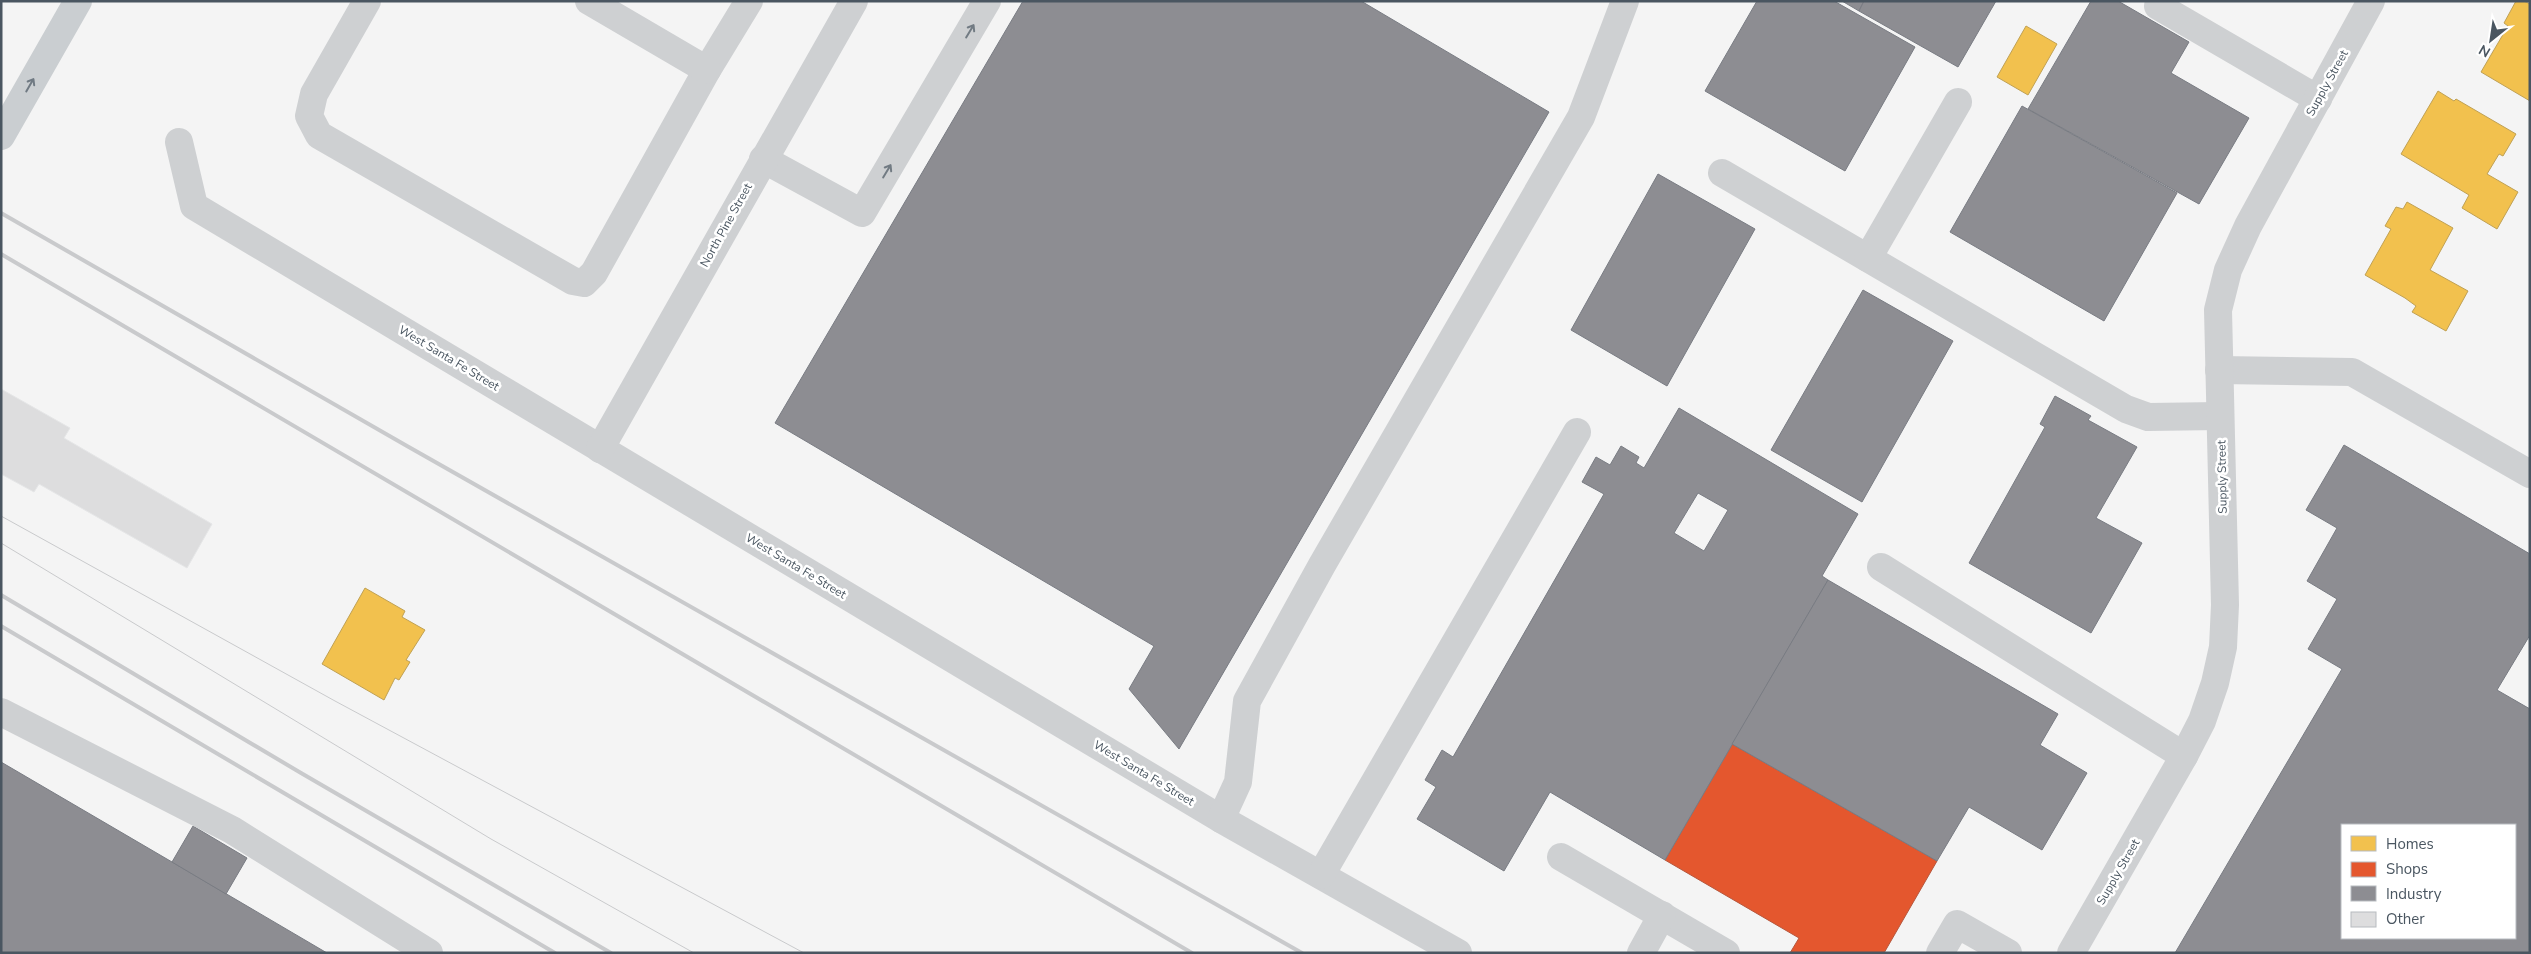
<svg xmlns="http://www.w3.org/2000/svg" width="2531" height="954" viewBox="0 0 2531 954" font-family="'Nunito Sans',sans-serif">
<rect width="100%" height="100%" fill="#f4f4f4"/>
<g fill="#f2c14e" stroke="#c0a154">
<polygon points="2516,1 2524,1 2530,4 2530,101 2481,72 2508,26 2504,23"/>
<polygon points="2026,26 2057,44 2028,95 1997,77"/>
<polygon points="2438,91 2454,101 2456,99 2516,134 2503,156 2499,154 2487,174 2518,192 2497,229 2462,208 2469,195 2401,154"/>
<polygon points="2407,202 2453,228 2430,270 2468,291 2446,331 2412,312 2416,306 2405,298 2365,275 2391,229 2385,226 2396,207 2403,209"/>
<polygon points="365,588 405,611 402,617 425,630 406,660 410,662 399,680 395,678 384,700 322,664"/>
</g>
<polygon fill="#e4572e" stroke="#b6573d" points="1732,744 1937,861 1884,953 1790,953 1799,938 1665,860"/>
<g fill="#8d8d92" stroke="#797c83" fill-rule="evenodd">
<polygon points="1023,1 1361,1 1549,112 1179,749 1129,689 1154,646 775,423"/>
<polygon points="1757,1 1834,1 1915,47 1845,171 1705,91"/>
<polygon points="1842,1 1864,1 1859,11"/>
<polygon points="1864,1 1996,1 1958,67 1859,11"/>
<polygon points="2091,1 2118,1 2189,42 2171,73 2249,118 2199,204 2028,109"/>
<polygon points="2022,106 2177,193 2104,321 1950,232"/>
<polygon points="1658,174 1755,229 1667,386 1571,330"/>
<polygon points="1863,290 1953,341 1862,502 1771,450"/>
<polygon points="2055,396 2091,416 2088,420 2137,447 2096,518 2142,543 2091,633 1969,563 2045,427 2040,424"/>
<path d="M1679 408 1858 514 1822 576 1828 580 1665 860 1550 792 1504 871 1417 819 1436 787 1425 780 1442 750 1453 757 1604 494 1582 482 1596 457 1610 465 1621 446 1639 457 1636 463 1644 468ZM1698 493 1728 510 1704 551 1674 533Z"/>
<path d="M2344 445 2530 554V635L2497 690 2530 709V953H2175L2342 669 2308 649 2337 599 2307 581 2337 528 2306 510ZM2342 825H2515V938H2342Z"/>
<polygon points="1828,580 2058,714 2040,745 2087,773 2042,850 1969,807 1937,861 1732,744"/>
<polygon points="1,762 172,862 327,953 1,953"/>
<polygon points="193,826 247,858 226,894 172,862"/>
</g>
<polygon fill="#ddddde" stroke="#e5e6e7" points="1,389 70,428 64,438 212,524 187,568 39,484 34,492 1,474"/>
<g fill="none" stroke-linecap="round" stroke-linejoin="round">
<g stroke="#ced0d2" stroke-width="28">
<polyline points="367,1 314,94 309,116 319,135 573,281 584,283 594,273 707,70 749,1"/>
<polyline points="589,1 707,70"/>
<polyline points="2160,1 2158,6 2318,99"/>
<polyline points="179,142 194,206 1221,819 1458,953"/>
<polyline points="763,159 862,213 987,1"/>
<polyline points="1722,173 2126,409 2148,417 2220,416"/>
<polyline points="1868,258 1958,102"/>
<polyline points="2219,370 2352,372 2530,474"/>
<polyline points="600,449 854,1"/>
<polyline points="1881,567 2184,756"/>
<polyline points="1,712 232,830 429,953"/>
<polyline points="1221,819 1238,782 1247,701 1322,565 1581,117 1625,1"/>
<polyline points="1561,857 1726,953"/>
<polyline points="1321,875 1577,432"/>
<polyline points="1641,953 1662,915"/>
<polyline points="1940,953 1957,924 2008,953"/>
<polyline points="2071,953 2184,756 2202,721 2215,683 2223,647 2225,605 2218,310 2228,270 2248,226 2371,1"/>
</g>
<polyline stroke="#caced1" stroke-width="28" points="1,136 78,1"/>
<g stroke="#c9cacc" stroke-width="1">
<polyline points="1,516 335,701 804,953"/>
<polyline points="1,543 491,839 694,953"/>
</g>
<g stroke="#c9cacc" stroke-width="4">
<polyline points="1,213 407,446 1302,953"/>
<polyline points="1,254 1192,953"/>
<polyline points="1,595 301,773 611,953"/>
<polyline points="1,626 555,953"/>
</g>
</g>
<defs><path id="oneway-shaft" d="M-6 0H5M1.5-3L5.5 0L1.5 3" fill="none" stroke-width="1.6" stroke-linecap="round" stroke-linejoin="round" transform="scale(1.25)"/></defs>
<g stroke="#727b83">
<use href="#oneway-shaft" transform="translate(970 31) rotate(-59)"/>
<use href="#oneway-shaft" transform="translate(887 171) rotate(-59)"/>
</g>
<use stroke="#707a83" href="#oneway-shaft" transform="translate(30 85) rotate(-60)"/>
<g text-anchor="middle" stroke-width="5" stroke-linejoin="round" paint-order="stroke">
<g font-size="12" fill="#4a5661" stroke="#fff">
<text transform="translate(2327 83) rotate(-61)" y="4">Supply Street</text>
<text transform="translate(726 225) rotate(-61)" y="4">North Pine Street</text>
<text transform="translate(449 358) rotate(31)" y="4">West Santa Fe Street</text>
<text transform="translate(2222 477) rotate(-91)" y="4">Supply Street</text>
<text transform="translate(796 566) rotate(31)" y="4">West Santa Fe Street</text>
<text transform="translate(1144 773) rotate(31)" y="4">West Santa Fe Street</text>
<text transform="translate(2118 872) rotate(-60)" y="4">Supply Street</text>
</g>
</g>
<rect width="2531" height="954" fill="none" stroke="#4a5661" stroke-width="5"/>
<rect x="2341" y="824" width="175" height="115" fill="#ffffff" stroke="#b7bbc0"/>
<rect x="2351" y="836" width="25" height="15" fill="#f2c14e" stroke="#b7bbc0"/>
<text x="2386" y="849" font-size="15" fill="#4a5661">Homes</text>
<rect x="2351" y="862" width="25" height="15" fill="#e4572e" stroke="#b7bbc0"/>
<text x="2386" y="874" font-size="15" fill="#4a5661">Shops</text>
<rect x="2351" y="886" width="25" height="15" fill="#8d8d92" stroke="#b7bbc0"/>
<text x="2386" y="899" font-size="15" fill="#4a5661">Industry</text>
<rect x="2351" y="912" width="25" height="15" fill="#ddddde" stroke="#b7bbc0"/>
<text x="2386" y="924" font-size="15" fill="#4a5661">Other</text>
<g transform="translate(2491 40) rotate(210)" stroke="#ffffff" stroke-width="4" paint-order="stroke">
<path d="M0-4L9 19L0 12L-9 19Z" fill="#4a5661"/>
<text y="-8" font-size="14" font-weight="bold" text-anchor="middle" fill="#4a5661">N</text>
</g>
</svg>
